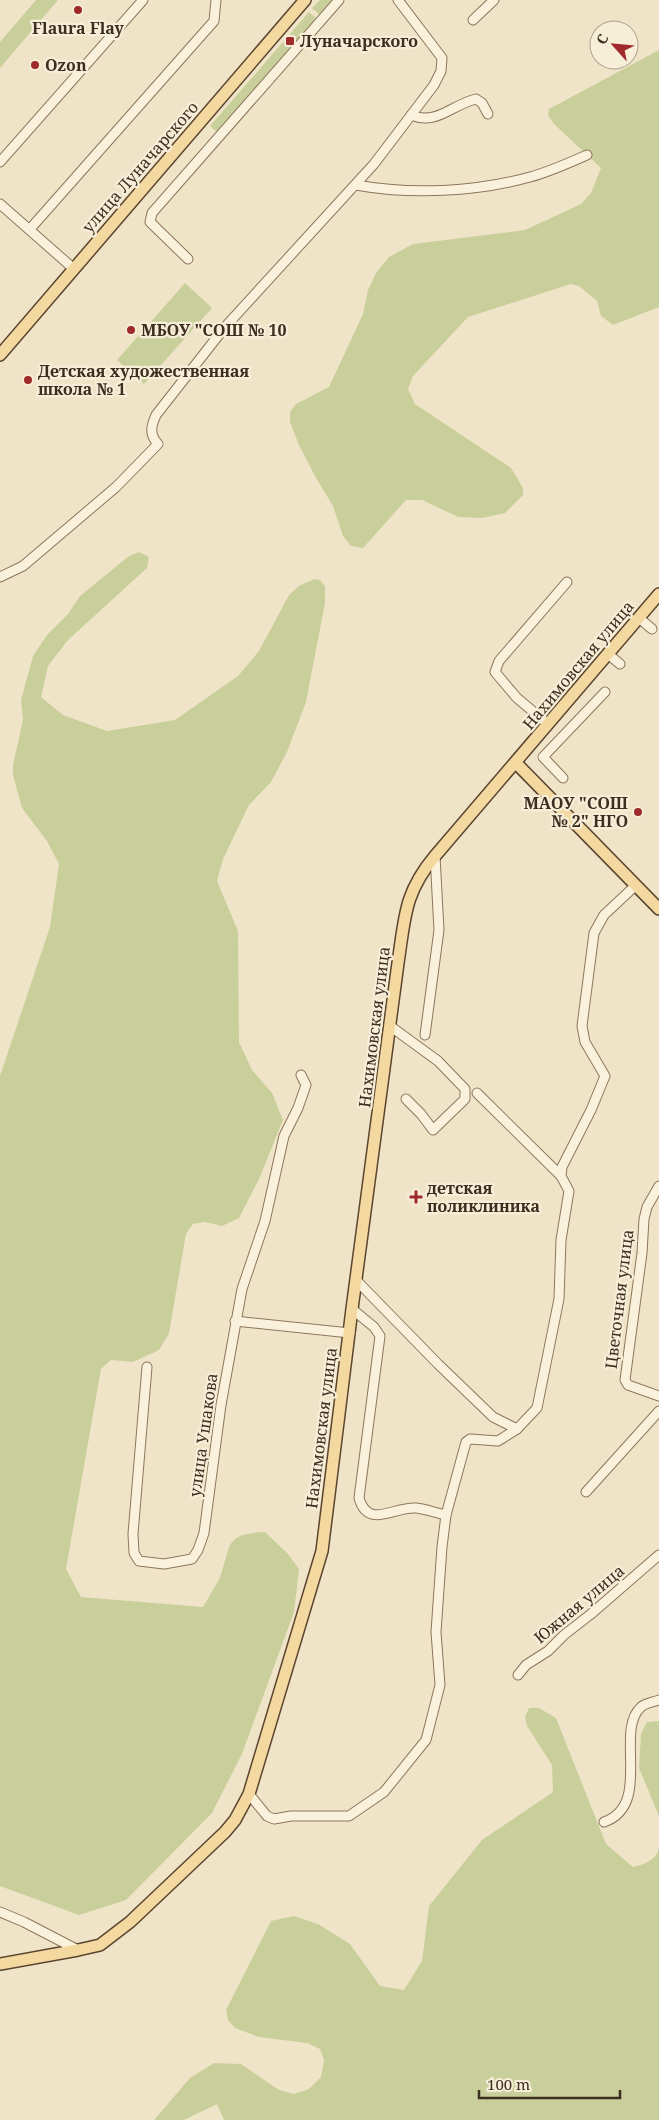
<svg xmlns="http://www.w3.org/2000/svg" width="659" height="2120" viewBox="0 0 659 2120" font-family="'Noto Serif',serif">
<rect width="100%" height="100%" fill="#f0e4c8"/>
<g fill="#c9cf9b">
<polygon points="36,0 58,0 0,68 0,42"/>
<polygon points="320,0 335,0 321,16 312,8"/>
<polygon points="309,12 317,19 218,133 210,126"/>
<polygon points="659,50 659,307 613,325 601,316 597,301 579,286 571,284 468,317 413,376 408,389 415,404 511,468 523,488 523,495 505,513 482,518 458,517 422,500 406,500 363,548 351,546 343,536 333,506 316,478 299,445 290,422 290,412 296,404 329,387 363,314 368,290 376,273 389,257 413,244 525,230 581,204 591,193 601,168 554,124 548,115 549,109"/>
<polygon points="185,283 212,308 144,384 117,360"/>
<path d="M139 552 149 557 147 568 68 640 48 666 41 697 63 715 107 731 175 720 238 676 259 651 289 595 299 586 314 579 320 580 325 586V603L306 702 287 752 271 782 249 805 223 859 217 881 238 931 239 1042 252 1070 272 1093 283 1120 259 1179 239 1218 222 1226 205 1222 193 1224 186 1234 169 1333 159 1350 133 1362 111 1360 101 1369 66 1569 81 1597 203 1607C208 1598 215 1587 220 1577 232 1545 223 1534 265 1532L288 1554 299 1569 294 1612 242 1754 212 1813 126 1900 79 1915 0 1886V1076L50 927 59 864 47 841 22 808 13 775V765L23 720 21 700 33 656 47 635 68 614 80 596 129 556Z"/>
<path d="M529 1708H539L556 1718 606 1844 633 1867C645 1864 657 1860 659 1847V2120H224L217 2104 184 2120H154L190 2078 214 2063 241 2064 279 2090 294 2094 309 2089 321 2077 324 2060 320 2049 307 2043 259 2037 235 2028 228 2020 226 2010 271 1921 294 1916 318 1924 350 1944 380 1986 404 1990 422 1961 429 1906 482 1840 553 1792 552 1765 527 1726 525 1717Z"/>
<polygon points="659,1721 659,1816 639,1768 641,1734 647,1722"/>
</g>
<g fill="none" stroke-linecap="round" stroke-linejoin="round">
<defs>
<g id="minor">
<polyline points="473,20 494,0"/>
<path d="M411 115C436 126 451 105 476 99L482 103 488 114"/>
<polyline points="0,162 143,0"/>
<path d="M356 185C411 195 476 192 530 177 549 172 569 163 587 155"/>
<polyline points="0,204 74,269"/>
<polyline points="30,229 214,21 216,0"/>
<polyline points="188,259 150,222 152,213 339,0"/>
<path d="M0 577 23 566 116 487 158 444C149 434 151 426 156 415L225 327 374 164 434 85 441 71 442 58 398 0"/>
<polyline points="639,618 652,629"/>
<polyline points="608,654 620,664"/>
<polyline points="548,724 517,698 495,672 499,661 567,582"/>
<polyline points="563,778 543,757 605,692"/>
<polyline points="390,1026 438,1061 465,1089 465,1099 433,1130 421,1114 406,1099"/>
<polyline points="425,1035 439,930 435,856"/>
<polyline points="477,1093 561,1176"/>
<polyline points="659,1186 647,1207 644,1219 642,1253 625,1380 628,1385 659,1396"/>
<polyline points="356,1280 438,1364 493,1417 517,1429"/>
<path d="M352 1309 374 1327 380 1336 359 1498C368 1530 395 1506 416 1508 426 1509 436 1513 446 1515"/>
<polyline points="235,1321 350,1333"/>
<polyline points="147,1367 133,1534 134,1553 139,1561 164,1564 192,1559 198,1550 204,1533 221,1405 242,1289 265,1221 284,1136 298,1108 306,1085 301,1075"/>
<polyline points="586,1492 659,1411"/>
<polyline points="518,1675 526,1665 548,1651 564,1635 591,1614 659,1555"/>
<polyline points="249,1794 267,1816 274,1819 291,1816 349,1816 384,1792 426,1740 440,1685 436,1632 442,1547 446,1515 466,1442 470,1439 498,1441 517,1429 537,1408 559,1299 561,1240 569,1191 561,1176 562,1167 591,1110 605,1076 585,1042 582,1026 594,933 604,915 635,886"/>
<path d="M604 1822C653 1805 614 1731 641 1707 645 1703 654 1702 659 1700"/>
<polyline points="0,1912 24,1922 78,1950"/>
</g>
<g id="major">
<polyline points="0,355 305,0"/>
<polyline points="516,763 659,909"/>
<path d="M0 1964 78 1950 100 1945 130 1922 225 1832 235 1820 249 1794 322 1551 352 1309 398 963C405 917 404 893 435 856L659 594"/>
</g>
</defs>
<use href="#minor" stroke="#8d765c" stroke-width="11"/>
<use href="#major" stroke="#5b4430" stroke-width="14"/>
<use href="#minor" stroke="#faf1dc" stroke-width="9"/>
<use href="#major" stroke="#f3d9a0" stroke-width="11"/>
</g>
<g fill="#9e2a2b" stroke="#f7eed8" stroke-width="2">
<circle cx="78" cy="10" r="5"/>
<rect x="285" y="36" width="10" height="10" rx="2.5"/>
<circle cx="35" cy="65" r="5"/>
<circle cx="131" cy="330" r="5"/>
<circle cx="28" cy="380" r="5"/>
<circle cx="638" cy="812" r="5"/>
<path d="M413.5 1189.5h5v5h5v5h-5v5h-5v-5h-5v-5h5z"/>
</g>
<g text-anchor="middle" stroke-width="4.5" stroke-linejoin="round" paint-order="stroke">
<g font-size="16" font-weight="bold" fill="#3d2e20" stroke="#f7eed8" text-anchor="start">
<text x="78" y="34" text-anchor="middle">Flaura Flay</text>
<text x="300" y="47">Луначарского</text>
<text x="45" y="71">Ozon</text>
<text x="141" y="336">МБОУ "СОШ № 10</text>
<text x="38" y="377">Детская художественная<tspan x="38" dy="18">школа № 1</tspan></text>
<text x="628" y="809" text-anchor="end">МАОУ "СОШ<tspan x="628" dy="18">№ 2" НГО</tspan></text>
<text x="427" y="1194">детская<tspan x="427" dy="18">поликлиника</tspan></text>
</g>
<g font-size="16" fill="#3d2e20" stroke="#f7eed8">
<text transform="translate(140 167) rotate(-49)" y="6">улица Луначарского</text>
<text transform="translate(578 665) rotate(-50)" y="6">Нахимовская улица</text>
<text transform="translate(374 1027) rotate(-83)" y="6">Нахимовская улица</text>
<text transform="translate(619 1299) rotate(-83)" y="6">Цветочная улица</text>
<text transform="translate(321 1428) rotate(-83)" y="6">Нахимовская улица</text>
<text transform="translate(203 1435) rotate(-82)" y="6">улица Ушакова</text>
<text transform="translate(579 1604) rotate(-40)" y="6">Южная улица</text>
</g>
</g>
<g transform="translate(614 45) rotate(297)"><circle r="24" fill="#f7eed8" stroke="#ada18e"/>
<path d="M0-4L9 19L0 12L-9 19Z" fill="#9e2a2b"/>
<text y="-8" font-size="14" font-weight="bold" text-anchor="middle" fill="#3d2e20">С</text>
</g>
<path d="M479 2090v8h141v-8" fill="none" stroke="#3d2e20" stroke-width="2.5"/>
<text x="487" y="2090" font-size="15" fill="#3d2e20" stroke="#f7eed8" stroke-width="4" paint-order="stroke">100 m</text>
</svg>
